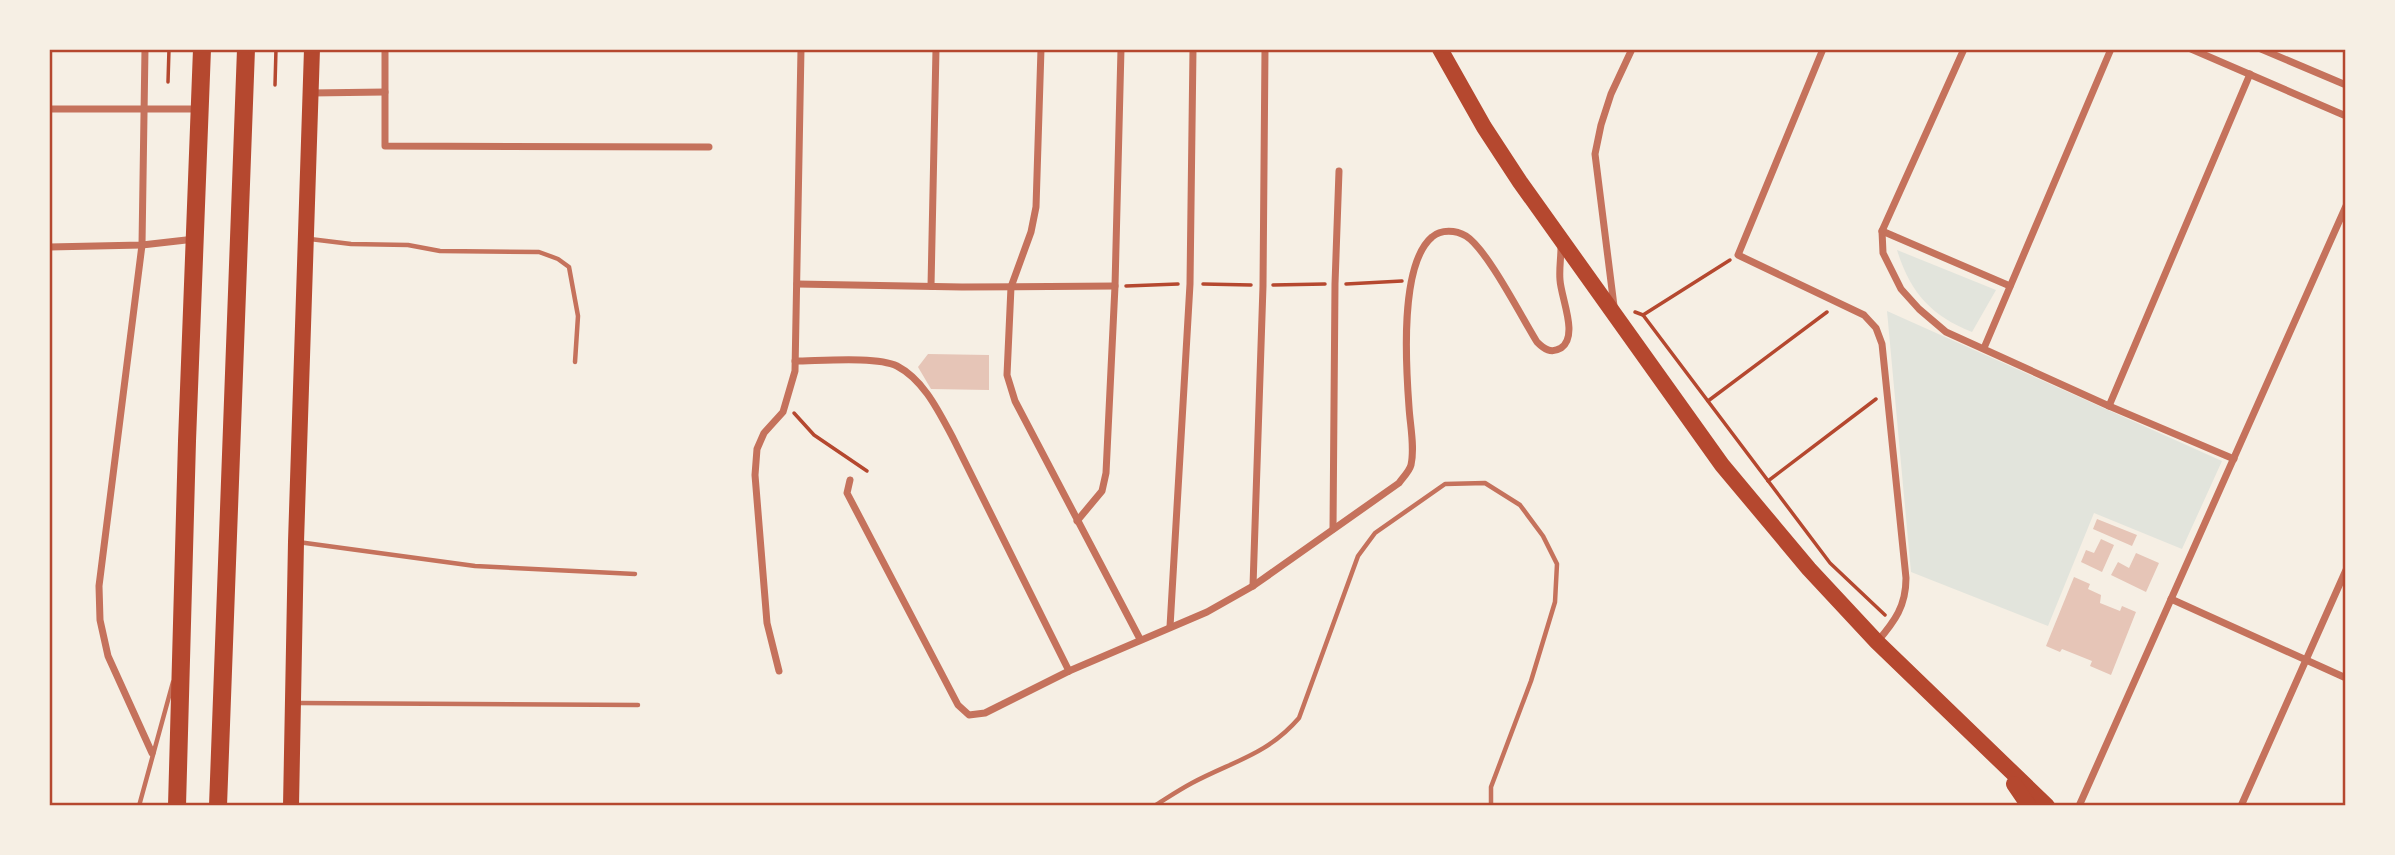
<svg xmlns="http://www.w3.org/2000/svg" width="2395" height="855" viewBox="0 0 2395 855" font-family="Mulish,sans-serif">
<rect width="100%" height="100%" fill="#f6efe4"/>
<g fill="#e2e4dc">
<path d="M1897 250 1996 290 1972 332C1931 316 1910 292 1897 250Z"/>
<polygon points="1887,311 2222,461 2182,549 2094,513 2048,626 1911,572"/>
</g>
<g fill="#e6c5b7">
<polygon points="928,354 989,355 989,390 931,389 918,367"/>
<polygon points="2097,519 2137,535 2132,546 2093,529"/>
<polygon points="2101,539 2114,545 2102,572 2081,562 2086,550 2094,553"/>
<polygon points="2136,553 2159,563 2146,592 2111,575 2118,562 2129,568"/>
<polygon points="2074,577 2090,584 2088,589 2101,595 2100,603 2120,611 2122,606 2136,612 2111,675 2090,666 2092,661 2062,649 2060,652 2046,646"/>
</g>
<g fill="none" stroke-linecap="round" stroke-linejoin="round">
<g stroke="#b5482f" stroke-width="3.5">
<polyline points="168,82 169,49"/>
<polyline points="275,85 276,49"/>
<polyline points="1203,284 1251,285"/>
<polyline points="1346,284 1402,281"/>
<polyline points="1273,285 1325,284"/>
<polyline points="1126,286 1178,284"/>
<polyline points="1635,312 1643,315 1730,260"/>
<polyline points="1643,315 1830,563 1885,615"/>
<polyline points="1708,401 1827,312"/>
<polyline points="794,413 814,435 867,471"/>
<polyline points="1768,481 1876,399"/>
</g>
<g stroke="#c5725c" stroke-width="4.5">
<polyline points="310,239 351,244 408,245 440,251 539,252 558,259 569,267 578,316 575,362"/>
<polyline points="298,542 475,566 635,574"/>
<polyline points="298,703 638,705"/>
<polyline points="139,806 173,682"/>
<path d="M1154 806C1167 798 1179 790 1192 783 1233 761 1267 755 1299 718L1358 556 1375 533 1445 484 1485 483 1520 505 1543 536 1557 564 1555 602 1531 681 1491 787V806"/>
</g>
<g stroke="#c5725c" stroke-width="7">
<polyline points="145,49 142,245 99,586 100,620 108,656 152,753"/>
<polyline points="385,49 385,146 709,147"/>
<polyline points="1041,49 1036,207 1031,232 1011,287 1007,375 1015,401 1140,639"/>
<path d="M1823 49 1738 255 1864 315 1876 328 1882 344 1906 578C1906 606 1895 621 1877 642"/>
<polyline points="1964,49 1882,231 1883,253 1901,289 1919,309 1946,332 2109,406 2234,459"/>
<polyline points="2191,49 2346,116"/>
<polyline points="2261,49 2346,85"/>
<polyline points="311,93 385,92"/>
<polyline points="49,109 200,109"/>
<polyline points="1882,231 2010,286"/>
<polyline points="49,247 142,245 195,239"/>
<polyline points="797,284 962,287 1115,286"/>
<polyline points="931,286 936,49"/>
<polyline points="1614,306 1595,154 1601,125 1611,94 1632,49"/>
<polyline points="1984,348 2111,49"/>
<path d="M795 361C819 361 877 356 897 366 924 380 939 412 953 438L1069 671"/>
<polyline points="2109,406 2250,74"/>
<path d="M850 480 847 493 958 705 969 715 985 713 1069 671 1207 612 1253 586 1399 483C1403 477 1409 472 1411 465 1415 447 1410 425 1409 407 1406 367 1399 265 1432 237 1441 229 1456 230 1466 236 1487 249 1522 318 1537 342 1544 349 1551 354 1561 348 1579 336 1561 298 1560 280 1559 269 1561 258 1561 247"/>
<polyline points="1077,521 1102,491 1106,473 1115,286 1121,49"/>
<polyline points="1333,529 1335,284 1339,171"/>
<polyline points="1253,586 1263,286 1265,49"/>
<polyline points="2171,599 2346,678"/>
<polyline points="1170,627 1190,284 1193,49"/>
<polyline points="779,671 767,623 755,475 757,449 764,433 783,412 795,371 801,49"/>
<polyline points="2079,806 2346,206"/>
<polyline points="2241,806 2346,570"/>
</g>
<g stroke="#b5482f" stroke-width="16">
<polyline points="1440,49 1484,127 1520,182 1722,465 1809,569 1877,642 2047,806"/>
<polyline points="2014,784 2029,806"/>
<polyline points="291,806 296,542 312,49"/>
</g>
<g stroke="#b5482f" stroke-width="18">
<polyline points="177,806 187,441 202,49"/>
<polyline points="218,806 246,49"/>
</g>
</g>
<rect width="2395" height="855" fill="none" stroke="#f6efe4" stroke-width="102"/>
<rect x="51" y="51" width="2293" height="753" fill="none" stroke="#b5482f" stroke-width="2.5"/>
</svg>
